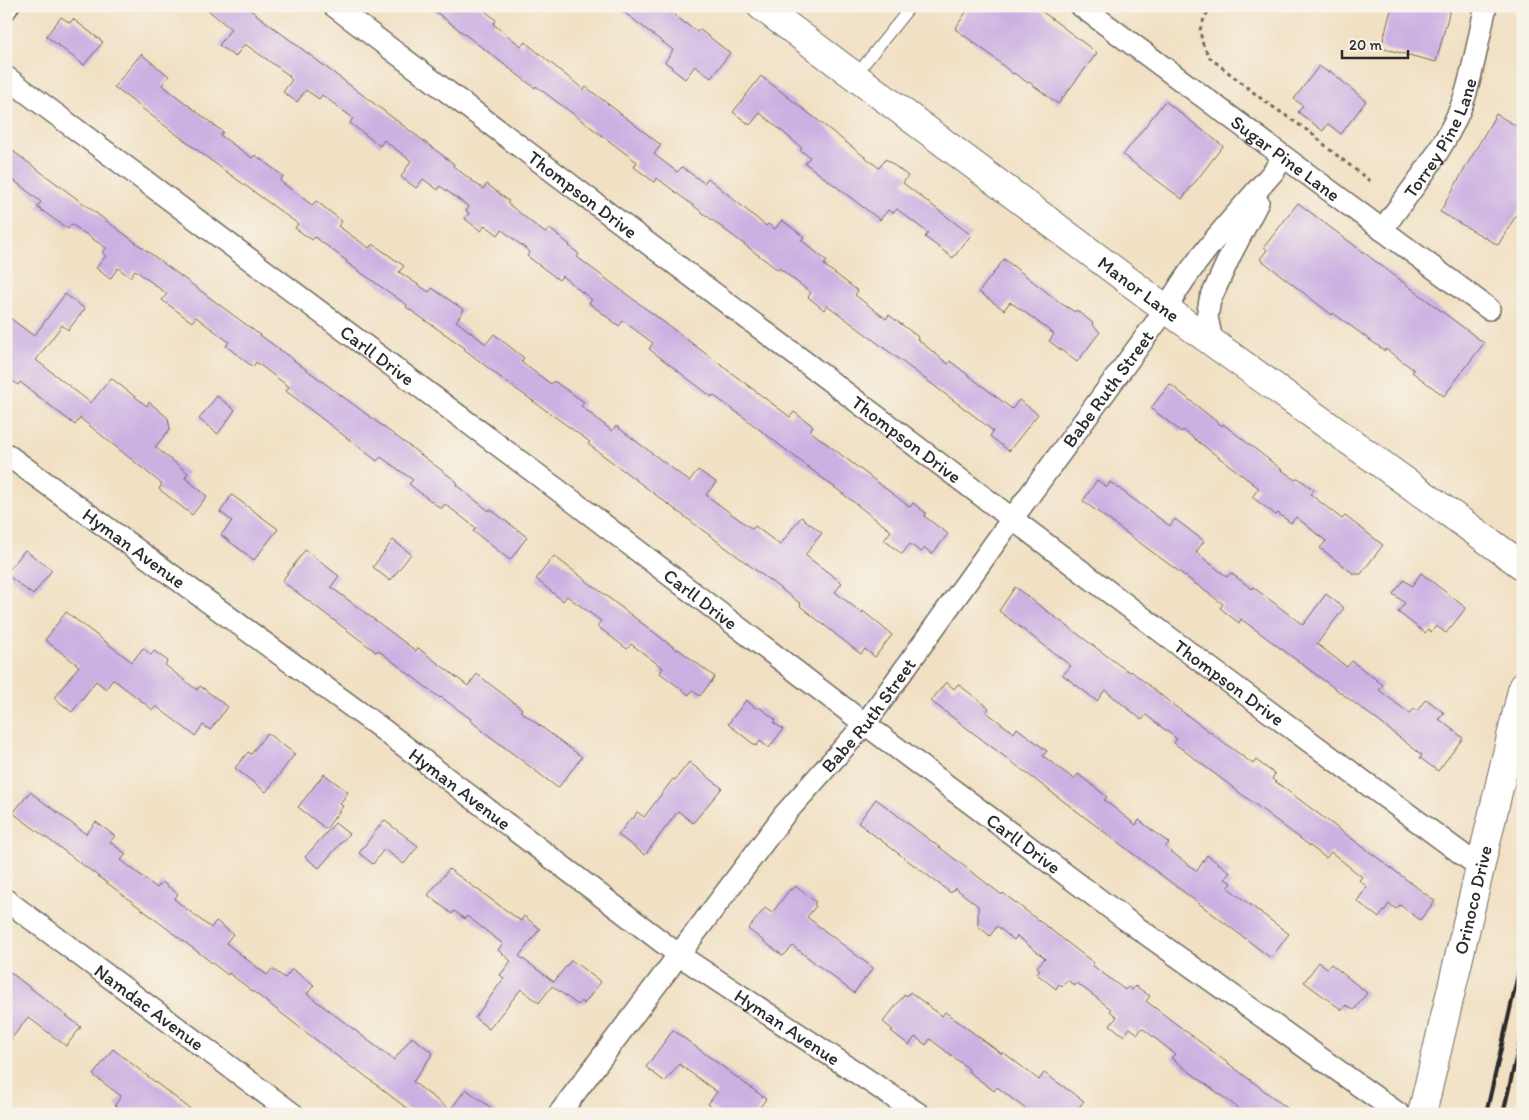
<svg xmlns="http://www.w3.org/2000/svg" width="1529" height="1120" viewBox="0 0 1529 1120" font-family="Itim,sans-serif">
<rect width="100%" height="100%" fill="#f7f3e8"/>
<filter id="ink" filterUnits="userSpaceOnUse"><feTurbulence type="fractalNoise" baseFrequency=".02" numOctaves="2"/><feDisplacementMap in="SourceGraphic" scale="10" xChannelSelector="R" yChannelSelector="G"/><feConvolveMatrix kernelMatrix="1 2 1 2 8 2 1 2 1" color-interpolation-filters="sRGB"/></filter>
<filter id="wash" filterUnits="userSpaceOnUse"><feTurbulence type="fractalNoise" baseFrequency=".0096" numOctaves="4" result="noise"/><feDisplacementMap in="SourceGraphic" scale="20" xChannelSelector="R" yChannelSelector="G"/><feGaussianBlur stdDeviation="1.12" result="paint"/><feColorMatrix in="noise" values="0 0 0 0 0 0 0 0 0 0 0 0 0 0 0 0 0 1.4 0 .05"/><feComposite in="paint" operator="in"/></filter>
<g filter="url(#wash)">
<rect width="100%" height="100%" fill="#f1e0c3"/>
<g id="blocks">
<g fill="#cbb0e2">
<polygon points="203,6 245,6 454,164 453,166 483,189 487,184 509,201 507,203 545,233 550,229 570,245 569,246 579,254 577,257 790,417 794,412 813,426 810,431 910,507 913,503 926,513 924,516 948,534 932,554 925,548 921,552 910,544 902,554 884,540 891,531 742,416 713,395 712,397 649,349 653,343 623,321 619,326 589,303 592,300 562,276 559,280 527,256 530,252 502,230 498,235 485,225 481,231 465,219 469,213 466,211 469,207 440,186 438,190 423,179 416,188 401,177 411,161 384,140 380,146 350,123 353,118 322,95 319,99 306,90 297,102 283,92 292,80 289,77 290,76 245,44 235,57 219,45 231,29"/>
<polygon points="428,6 479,6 496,20 493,24 521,46 525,42 584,90 586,87 661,145 654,154 677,172 682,167 704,183 708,178 766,226 768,224 775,229 782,220 804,237 801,240 827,261 824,265 858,291 855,295 886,319 889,315 917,336 918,337 917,339 948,364 950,361 1012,409 1019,400 1038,414 1009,451 990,436 993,431 977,418 827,305 824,310 808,297 811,293 779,268 778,270 657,178 654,182 634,167 637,162 536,86 535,88"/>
<polygon points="616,6 662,6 697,32 699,29 730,53 711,78 695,66 685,79 671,68 672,67 665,62 673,50"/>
<polygon points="970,6 1035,6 1097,53 1058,104 1029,82 1028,83 1014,73 1013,74 988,53 955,29"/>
<polygon points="1392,6 1451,6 1436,62 1381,48"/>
<polygon points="61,17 70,23 73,19 103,42 84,65 46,36"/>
<polygon points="141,54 169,76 162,85 223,132 220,135 252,158 255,155 283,176 280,181 312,205 316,201 342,221 338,226 369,248 373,244 404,266 399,272 429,292 432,288 464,310 456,321 486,344 494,334 524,358 521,362 551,384 554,381 584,402 581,406 612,431 616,426 689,481 698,470 716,482 706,495 752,529 755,526 780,545 801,517 822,533 805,555 842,583 835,592 862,613 863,611 892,635 875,657 865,649 861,654 853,648 800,606 801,604 588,444 590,442 505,381 464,349 465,348 406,307 407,305 346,262 347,261 315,237 312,240 295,228 298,224 209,159 114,87"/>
<polygon points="1319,66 1329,73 1330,71 1366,101 1341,134 1328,124 1323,131 1298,112 1303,106 1294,99"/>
<polygon points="761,76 879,168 886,159 908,176 903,183 971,235 953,258 925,237 928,233 897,209 893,213 888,210 880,220 846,194 805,163 810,157 800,150 802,148 760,113 750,125 733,112"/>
<polygon points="1165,101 1223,146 1182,199 1123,155"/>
<polygon points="1496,114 1523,130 1523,204 1498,245 1440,212"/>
<polygon points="6,146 440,469 457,482 456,485 489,511 490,509 527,537 510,560 473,531 476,528 445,504 442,508 440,508 409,484 413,480 381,457 377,461 286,391 289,387 256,362 253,367 226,346 229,342 196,317 192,322 162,300 167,294 135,270 130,277 118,268 110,279 96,268 106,256 102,253 106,248 71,224 68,229 37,207 41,202 6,174"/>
<polygon points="1298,203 1484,343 1444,396 1412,372 1414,370 1386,349 1385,351 1333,313 1332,315 1260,259 1267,250 1264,247"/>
<polygon points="1004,259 1062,304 1075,312 1076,310 1093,323 1092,325 1100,332 1077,362 1049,341 1054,334 1026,313 1010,302 1004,310 979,292"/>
<polygon points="65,294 85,309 68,330 62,325 36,360 91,403 111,378 147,406 149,402 168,418 170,429 155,447 188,473 185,478 207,496 192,515 159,489 162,484 80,418 75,425 20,382 18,385 6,376 6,315 34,336"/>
<polygon points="1170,384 1222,426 1223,424 1295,480 1298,478 1314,490 1310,494 1342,519 1345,516 1383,545 1361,574 1354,574 1320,548 1326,541 1296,517 1291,523 1278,513 1276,515 1252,497 1259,488 1183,430 1181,432 1151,408"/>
<polygon points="217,396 235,410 218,434 199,419"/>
<polygon points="1097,480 1107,487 1110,482 1170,526 1175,519 1204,541 1196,552 1227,577 1231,573 1252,589 1253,587 1303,625 1326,594 1344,608 1317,644 1347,667 1352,661 1383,685 1379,690 1410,714 1414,709 1417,711 1426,699 1444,713 1439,719 1463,738 1438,771 1420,758 1422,755 1364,710 1241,619 1239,623 1220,608 1223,604 1083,501"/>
<polygon points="232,495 278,529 254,560 221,535 232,521 220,512"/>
<polygon points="393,540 411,554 390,581 373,567"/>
<polygon points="25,550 52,570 33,595 6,574"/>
<polygon points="305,550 339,576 331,587 416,651 418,648 468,686 477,674 522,709 520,711 582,757 558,788 483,731 470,720 471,719 441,697 440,698 378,650 376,652 282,581"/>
<polygon points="554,556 677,650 678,649 715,677 700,696 692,690 689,695 660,673 663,668 631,644 627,649 597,626 601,621 567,596 563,601 536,579"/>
<polygon points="1421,573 1466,608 1446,633 1436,626 1431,632 1428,629 1425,633 1398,612 1405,603 1393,594 1404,580 1412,586"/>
<polygon points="1015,587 1123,668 1130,672 1131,671 1172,704 1253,764 1256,760 1275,774 1272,779 1435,901 1420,920 1400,905 1396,909 1389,904 1379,918 1357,901 1367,887 1359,880 1362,877 1331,852 1326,858 1174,743 1177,739 1146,715 1142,720 1105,690 1097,701 1063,675 1071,666 999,611"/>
<polygon points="66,612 132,662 143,648 151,655 154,651 168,661 165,665 197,690 200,686 228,707 210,730 203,725 195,736 156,706 153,710 113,679 106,689 96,681 72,712 54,698 79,666 45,640"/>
<polygon points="946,682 954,689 958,684 989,708 986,712 1014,733 1017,728 1047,751 1043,756 1074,779 1078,774 1107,797 1104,800 1136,825 1139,820 1169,843 1165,847 1197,871 1207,855 1230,872 1225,879 1232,883 1228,888 1289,934 1271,958 931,701"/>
<polygon points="746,700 757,709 759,707 776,720 774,723 783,729 769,748 760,741 756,746 728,724"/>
<polygon points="267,733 295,754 266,792 235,768 248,752 251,754"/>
<polygon points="689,762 722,788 693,823 678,811 645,855 618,835 631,818 633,819 637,812 644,817 673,779 675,780"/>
<polygon points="324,774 348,792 340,804 343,806 326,829 298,807"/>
<polygon points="30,792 86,834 96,822 115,836 110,842 126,854 121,860 126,864 157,888 162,882 178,894 174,899 211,928 216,921 233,934 226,943 267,975 272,969 285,978 292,969 314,985 307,994 394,1060 412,1037 433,1053 413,1082 450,1110 466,1089 499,1114 414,1114 355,1068 354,1069 229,973 228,975 110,885 13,813"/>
<polygon points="876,799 1002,895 1003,893 1094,963 1092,965 1125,990 1128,987 1132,990 1135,986 1150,996 1146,1001 1295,1114 1246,1114 1171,1058 1175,1054 1142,1028 1138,1034 1130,1028 1124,1036 1110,1025 1117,1017 1110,1011 1111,1009 1077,983 1075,986 1067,980 1062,986 1059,984 1056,989 1037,974 1040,970 1037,967 1045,958 1017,936 1014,940 997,926 990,936 978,926 978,906 955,888 951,893 858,823"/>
<polygon points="384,820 418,846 404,864 384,849 373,864 359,853"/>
<polygon points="335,823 349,834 319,868 305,857"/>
<polygon points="449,869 521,921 524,916 540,929 519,956 554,982 571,960 601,982 584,1004 581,1001 578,1005 552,986 539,1003 521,989 489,1029 475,1018 504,978 500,975 511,961 498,950 503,944 467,916 465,919 454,911 452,914 428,895"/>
<polygon points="795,886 816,902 814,904 816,906 807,917 873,968 854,993 793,946 783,956 748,929 765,908 772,913 790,889 792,890"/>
<polygon points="1319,962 1327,968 1331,964 1367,993 1354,1010 1346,1005 1342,1010 1304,982"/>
<polygon points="6,969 81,1027 66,1046 28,1017 6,1046"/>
<polygon points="910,992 942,1016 945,1012 1002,1054 1003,1052 1039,1080 1044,1073 1084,1101 1074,1114 1032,1114 997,1087 994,1091 968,1071 969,1069 930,1039 926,1045 915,1037 909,1045 891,1031 893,1030 883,1022 905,994 907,996"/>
<polygon points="673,1030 766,1099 755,1114 720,1114 708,1104 717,1092 679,1064 665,1082 646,1067"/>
<polygon points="113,1049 155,1082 197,1114 126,1114 115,1105 121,1096 93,1075"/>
</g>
</g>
</g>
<g filter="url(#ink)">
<use href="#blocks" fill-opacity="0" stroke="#706a60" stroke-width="1"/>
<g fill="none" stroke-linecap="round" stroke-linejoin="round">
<defs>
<polyline id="lane" points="855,76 911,6"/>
<g id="street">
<path id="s1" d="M334 6 1187 651 1481 868"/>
<path id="s2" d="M1081 6 1489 309"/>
<polyline points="6,9 8,6"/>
<path id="s3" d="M6 77 570 499 865 724 1125 919 1399 1114"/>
<path id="s4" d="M1382 230C1412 188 1448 147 1465 96 1474 67 1479 36 1486 6"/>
<polyline points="1212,341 1207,317 1210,300 1230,256 1258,202"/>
<path id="s5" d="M6 454 378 726 679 955 919 1114"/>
<path id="s6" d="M6 900 293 1114"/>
<path id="s7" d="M559 1114 784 815 865 724 1012 519 1166 309C1195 257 1236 215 1274 171L1283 157"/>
</g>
<g id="secondary">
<path id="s8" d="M761 6 1166 309 1523 566"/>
<path id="s9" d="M1422 1114 1523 686"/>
</g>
</defs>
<use href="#lane" stroke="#706a60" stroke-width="12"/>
<use href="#street" stroke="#706a60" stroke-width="24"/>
<use href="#secondary" stroke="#706a60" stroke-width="30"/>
<polyline stroke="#706a60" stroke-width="3" stroke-dasharray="4 4" stroke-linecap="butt" points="1213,6 1205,16 1200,30 1202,42 1209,57 1263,100 1314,135 1329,149 1371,182"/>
<use href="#lane" stroke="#fff" stroke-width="10"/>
<use href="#street" stroke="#fff" stroke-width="21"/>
<use href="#secondary" stroke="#fff" stroke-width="28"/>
<g stroke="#2b2b2b" stroke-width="4">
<polyline points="1486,1114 1523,953"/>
<polyline points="1503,1114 1523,1028"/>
</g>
</g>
</g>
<g text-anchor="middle" stroke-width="4" stroke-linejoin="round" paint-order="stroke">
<g font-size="19" fill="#2b2b2b" stroke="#f7f3e8">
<text dy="7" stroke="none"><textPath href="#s4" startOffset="110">Torrey Pine Lane</textPath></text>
<text dy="7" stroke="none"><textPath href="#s2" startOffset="255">Sugar Pine Lane</textPath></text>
<text dy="7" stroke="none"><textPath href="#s1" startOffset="312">Thompson Drive</textPath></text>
<text dy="7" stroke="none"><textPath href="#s8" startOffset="472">Manor Lane</textPath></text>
<text dy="7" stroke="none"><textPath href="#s3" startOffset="464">Carll Drive</textPath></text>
<text dy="7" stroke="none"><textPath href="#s7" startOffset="910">Babe Ruth Street</textPath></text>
<text dy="7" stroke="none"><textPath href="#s1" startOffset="718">Thompson Drive</textPath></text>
<text dy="7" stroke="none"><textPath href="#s5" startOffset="159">Hyman Avenue</textPath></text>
<text dy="7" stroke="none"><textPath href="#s3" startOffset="869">Carll Drive</textPath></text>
<text dy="7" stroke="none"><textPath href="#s1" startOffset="1122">Thompson Drive</textPath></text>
<text dy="7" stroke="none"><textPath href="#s7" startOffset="505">Babe Ruth Street</textPath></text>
<text dy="7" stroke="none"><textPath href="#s5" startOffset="564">Hyman Avenue</textPath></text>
<text dy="7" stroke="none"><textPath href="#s3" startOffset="1274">Carll Drive</textPath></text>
<text dy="7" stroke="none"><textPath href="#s9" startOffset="220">Orinoco Drive</textPath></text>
<text dy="7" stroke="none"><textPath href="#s6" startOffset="179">Namdac Avenue</textPath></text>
<text dy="7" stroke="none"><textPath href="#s5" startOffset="969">Hyman Avenue</textPath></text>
</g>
</g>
<rect width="1529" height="1120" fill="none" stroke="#f7f3e8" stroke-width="25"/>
<path d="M1342 50v8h66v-8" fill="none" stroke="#2b2b2b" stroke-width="2.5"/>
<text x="1349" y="50" font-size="15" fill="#2b2b2b" stroke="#f7f3e8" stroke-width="4" paint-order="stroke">20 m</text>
</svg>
